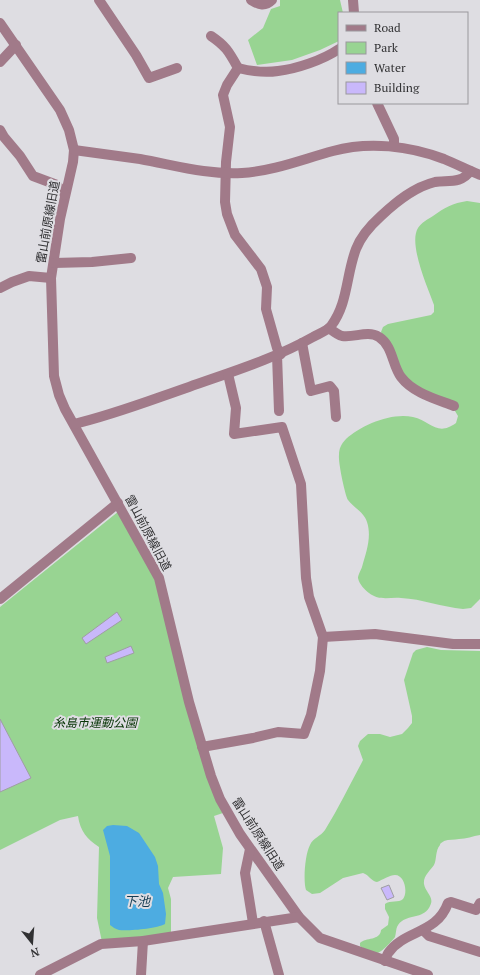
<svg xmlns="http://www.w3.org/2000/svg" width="480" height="975" viewBox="0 0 480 975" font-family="'PT Serif','Noto Sans JP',serif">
<rect width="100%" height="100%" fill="#dedde2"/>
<g fill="#98d492">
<polygon points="280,0 340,0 343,13 339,13 339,41 320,50 292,60 257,65 248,40 263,28 271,9 280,6"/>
<path d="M467 201 480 203V599L471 608 463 609C442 607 422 599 401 598 389 597 379 601 369 593 365 590 359 584 358 578 358 575 361 570 362 567 366 553 372 537 367 522 364 512 354 508 348 500 345 495 338 462 339 455 339 449 341 444 346 439 361 425 392 412 413 417 431 421 437 437 456 423L458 416 455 411C443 406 410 384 403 373 396 363 385 343 381 332L383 327 388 324 431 315 434 312V305C428 288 408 244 418 228 421 223 428 219 433 216 444 208 453 203 467 201Z"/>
<path d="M119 511 157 580 223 813 214 816 223 848 221 874 173 877 168 888 171 899V935L102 942 97 918 99 847C87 839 80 831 78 816L60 820 0 850V607Z"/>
<path d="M427 647 441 650 480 651V835C473 836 466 839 459 839 454 840 449 839 444 841 443 842 440 843 440 845 435 851 437 859 434 865 430 871 423 876 424 884 425 892 435 897 430 906 425 918 410 915 402 921 395 926 397 930 395 937 393 940 381 953 377 953 372 953 364 949 360 946V943C366 937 380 941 381 930L388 925 389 917 385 909V904C390 900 399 903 403 899 408 893 405 875 395 875 390 875 382 880 377 882 371 881 369 875 363 873L343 878 320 893 312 894 306 890C303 881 305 854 310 845 313 838 321 836 325 830 338 809 349 786 361 764L363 760 358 746 360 741 368 734H380L390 737 402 734 408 728 412 723V716L404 680 413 653 416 650Z"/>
</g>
<path fill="#4dace1" d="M113 825 127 826 139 833 155 857 158 866 159 884 163 893 166 914 165 924C156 929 128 931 119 930 115 929 113 927 110 925V856L103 830 107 826Z"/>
<g fill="#c9b8fb" stroke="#9f9ea2">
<polygon points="117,612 122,620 86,644 82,638"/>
<polygon points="131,646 134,653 107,663 105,657"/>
<polygon points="0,719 31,778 0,792"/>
<polygon points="389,885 394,897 387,900 381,888"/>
</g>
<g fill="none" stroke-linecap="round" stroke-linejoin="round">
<g stroke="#a17a89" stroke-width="10">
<polyline points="99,0 136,55 149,78 177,68"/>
<path d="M251 0C259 5 265 7 272 0"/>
<polyline points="353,0 354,13"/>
<polyline points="0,23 60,110 69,130 74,150 73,162 60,219 51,278 54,376 59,395 65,409 159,578 189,702 211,776 220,799 240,834 299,917 320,938 428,975"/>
<path d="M211 36C226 46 229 52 238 68L227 85 223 95 230 127 226 162 225 202 227 214 235 235 261 269 267 287 266 309 277 348 281 354"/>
<polyline points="0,62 16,45"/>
<path d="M238 68C250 71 265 73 278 71 296 69 323 60 339 49"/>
<polyline points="377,103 394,139 394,146"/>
<polyline points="0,130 4,137 20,156 33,176 57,185 65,195"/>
<path d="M74 150C96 153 118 156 140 159 174 165 207 175 242 173 274 171 303 159 333 151 369 141 410 146 444 159 456 164 468 170 480 175"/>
<polyline points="54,263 92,262 131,258"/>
<polyline points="0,288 12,282 29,276 51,278"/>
<path d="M329 328C333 331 338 335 342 336 355 338 367 330 379 337 393 346 392 365 401 377 413 393 436 399 454 406"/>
<polyline points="302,343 311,391 330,386 334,391 336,417"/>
<polyline points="277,355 279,411"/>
<path d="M74 424C113 415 151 400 189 387 231 372 274 359 313 337 318 334 327 331 331 326 348 304 346 275 356 249 361 236 371 225 381 216 396 202 414 187 435 182 447 180 462 184 470 171"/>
<polyline points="0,599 118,503"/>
<polyline points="323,637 375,634 453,644 480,644"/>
<polyline points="202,747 253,738 278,732 304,734 311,715 320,671 323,637 309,597 306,578 301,484 282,427 234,434 236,408 228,374"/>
<polyline points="250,849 245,873 253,923"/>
<polyline points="264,921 279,975"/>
<polyline points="423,930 429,936 480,952"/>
<path d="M385 961C386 958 387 954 389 952 405 930 437 934 448 903L451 902 476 910 480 903"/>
<polyline points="40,975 101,944 143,941 299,917"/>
<polyline points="141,975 143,941"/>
</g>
</g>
<g text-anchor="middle" stroke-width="4" stroke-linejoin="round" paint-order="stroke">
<g font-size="12" fill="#313133" stroke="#dedde2">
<text transform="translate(48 222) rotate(-80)" y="4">雷山前原線旧道</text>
<text transform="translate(148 533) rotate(62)" y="4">雷山前原線旧道</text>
<text transform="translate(258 834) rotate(57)" y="4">雷山前原線旧道</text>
</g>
<g font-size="12" font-style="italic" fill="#053304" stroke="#dedde2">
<text x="95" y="727">糸島市運動公園</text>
</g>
<g font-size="13" font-style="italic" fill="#143c52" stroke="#dedde2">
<text x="137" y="906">下池</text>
</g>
</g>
<rect x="338" y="12" width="130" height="92" fill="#dedde2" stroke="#99989c"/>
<rect x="346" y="25" width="20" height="6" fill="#a17a89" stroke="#99989c"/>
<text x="374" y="32" font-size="12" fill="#313133">Road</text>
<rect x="346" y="42" width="20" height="12" fill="#98d492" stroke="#99989c"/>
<text x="374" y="52" font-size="12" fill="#313133">Park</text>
<rect x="346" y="62" width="20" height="12" fill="#4dace1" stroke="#99989c"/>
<text x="374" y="72" font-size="12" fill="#313133">Water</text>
<rect x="346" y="82" width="20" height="12" fill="#c9b8fb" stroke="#99989c"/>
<text x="374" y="92" font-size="12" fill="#313133">Building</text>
<g transform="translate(32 943) rotate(163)" stroke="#dedde2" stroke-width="3" paint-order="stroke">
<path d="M0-3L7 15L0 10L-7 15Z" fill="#313133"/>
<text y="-6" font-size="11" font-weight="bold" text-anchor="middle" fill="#313133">N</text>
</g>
</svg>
